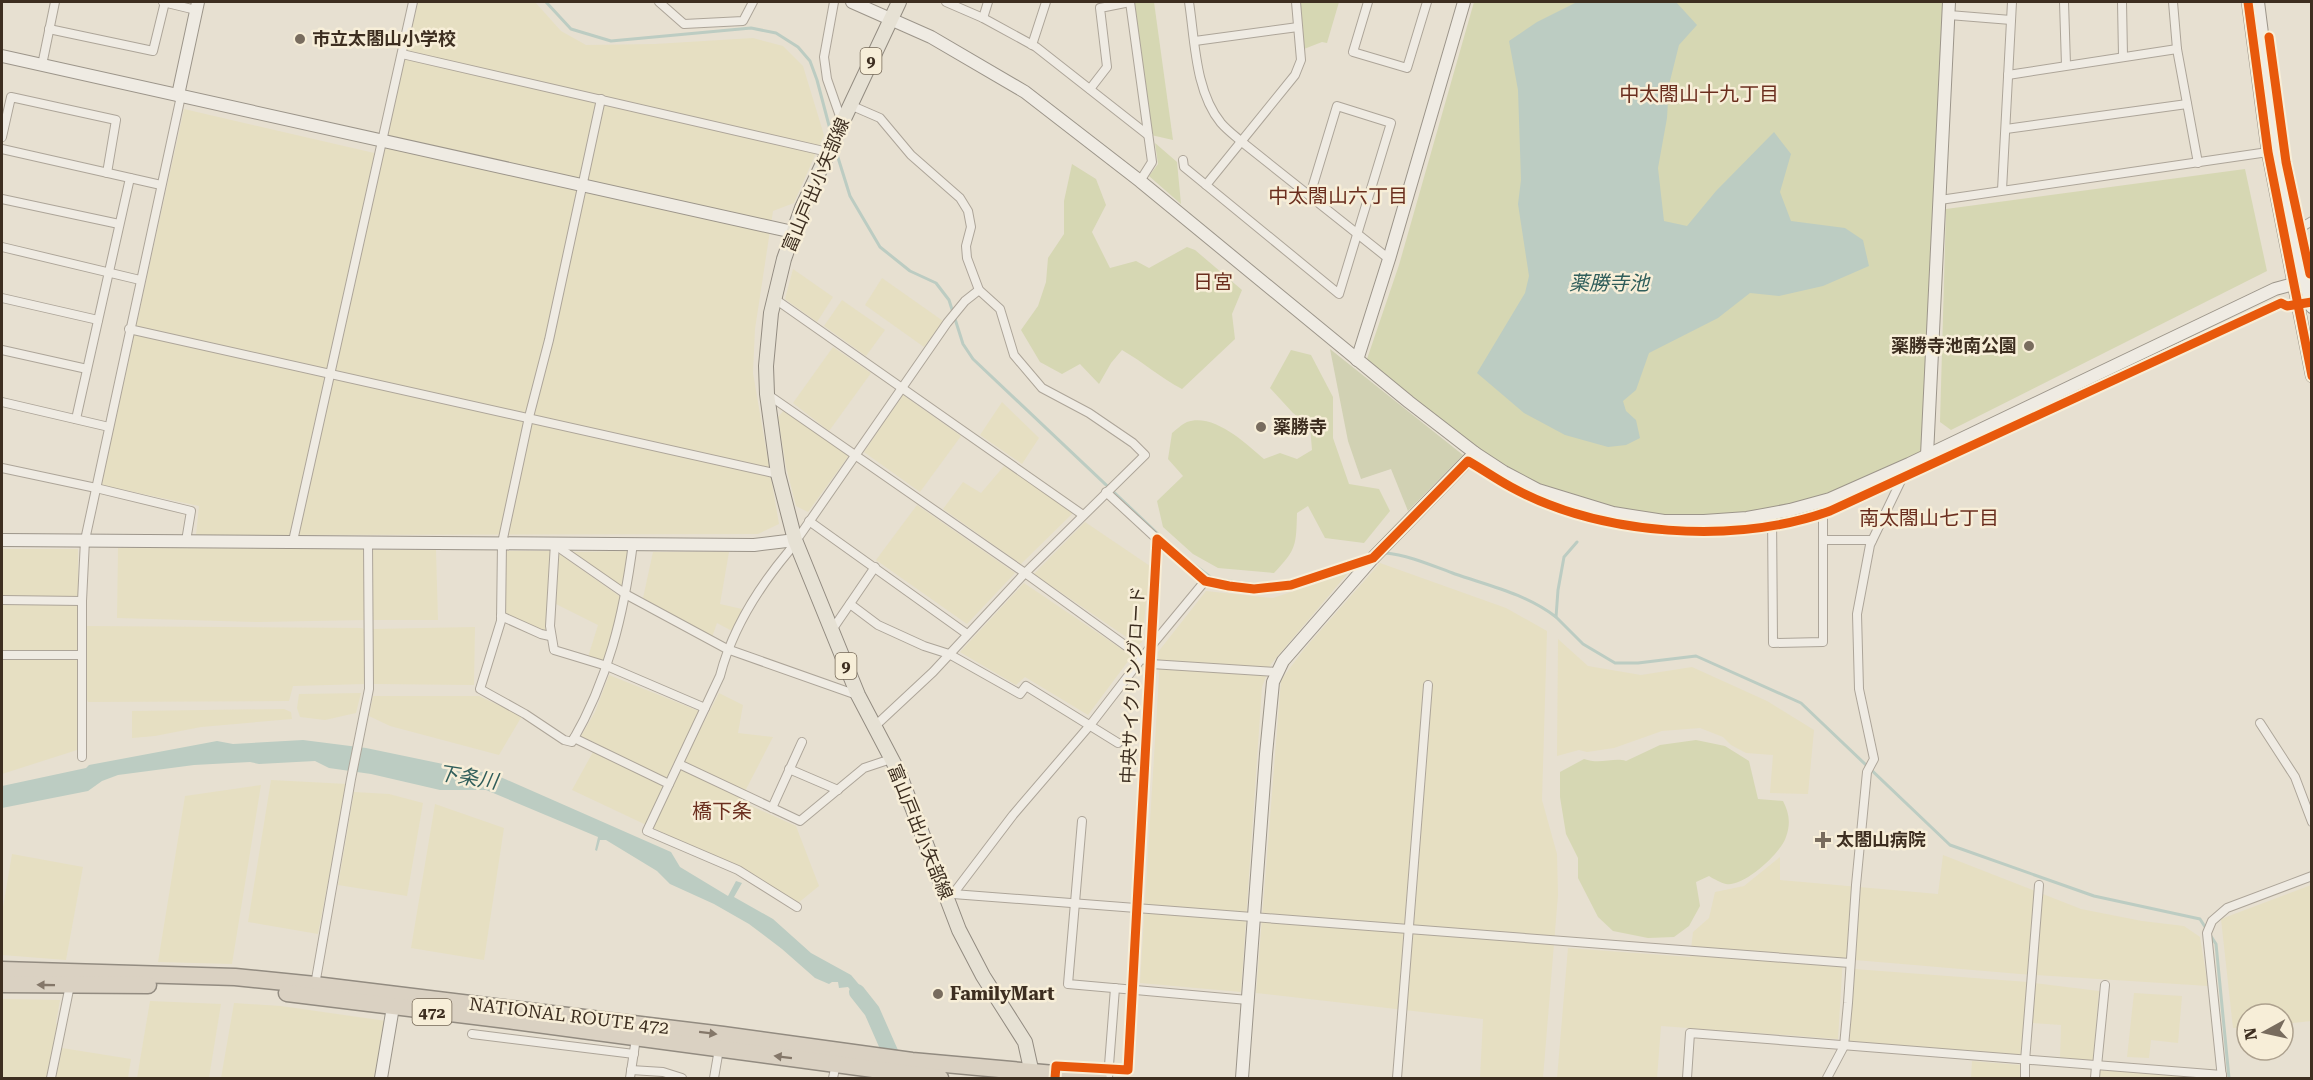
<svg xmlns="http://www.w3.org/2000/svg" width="2313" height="1080" viewBox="0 0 2313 1080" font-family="'Roboto Serif','Noto Sans JP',serif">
<rect width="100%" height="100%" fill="#e7e0d1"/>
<g fill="#e6dfc2">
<polygon points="418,2 535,2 561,31 586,45 655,44 753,38 783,46 803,66 824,135 794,203 773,211 755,329 753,373 779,524 758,534 196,535 199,506 101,485 184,109 383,155"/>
<polygon points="793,269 833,297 817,322 785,299"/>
<polygon points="882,278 943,321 924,347 865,305"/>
<polygon points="842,300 885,330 866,356 824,326"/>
<polygon points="833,347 871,373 829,431 793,403"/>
<polygon points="903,395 961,436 920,492 864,452"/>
<polygon points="1002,402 1039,438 1022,464 980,435"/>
<polygon points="785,409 850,454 808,512 796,506 786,467 778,417"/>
<polygon points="1004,466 1074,512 1021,564 943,509 963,482 981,493"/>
<polygon points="917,505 1015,573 967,624 876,560"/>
<polygon points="1085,522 1150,566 1142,642 1138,645 1034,574"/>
<polygon points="118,548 365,549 365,620 258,622 117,618"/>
<polygon points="2,549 78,549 79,675 77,750 2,774"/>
<polygon points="372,550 436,550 438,620 372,620"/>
<polygon points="504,551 551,551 546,631 504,618"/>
<polygon points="628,551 625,590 571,552"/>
<polygon points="653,552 729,552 720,604 742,609 732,631 717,623 712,637 643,598"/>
<polygon points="558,553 622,598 605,663 588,657 598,625 556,604"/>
<polygon points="1380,563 1506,608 1547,631 1542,800 1557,854 1558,895 1543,1078 1480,1078 1483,1019 1256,993 1281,680 1305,648"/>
<polygon points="1348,573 1271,664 1262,687 1241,992 1140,983 1159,676 1158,652 1206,591 1273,598"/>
<polygon points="1024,583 1132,656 1088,715 1025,677 1016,685 960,652"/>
<polygon points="86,626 362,628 365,630 365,684 293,686 289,701 88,702 86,698"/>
<polygon points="475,627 474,685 372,684 371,629"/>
<polygon points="1558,639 1588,666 1641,675 1692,667 1767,701 1814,730 1808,794 1770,793 1773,755 1746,753 1731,745 1723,737 1700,728 1662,731 1614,748 1587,752 1579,750 1557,756"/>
<polygon points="609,675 699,711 666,779 581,736 595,712"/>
<polygon points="361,693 356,713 325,720 300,717 297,708 299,694"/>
<polygon points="719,693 743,705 738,733 773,737 740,801 796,826 819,886 798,903 744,871 572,790 593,752 670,789"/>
<polygon points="373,696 479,696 522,716 499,755 390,726 369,716"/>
<polygon points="284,709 291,712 292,719 201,727 155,736 132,738 132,711"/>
<polygon points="271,780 347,784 318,934 248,922"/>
<polygon points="261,785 232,964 158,962 185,796"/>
<polygon points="354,792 389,794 423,803 407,896 338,885"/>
<polygon points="435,804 504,828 484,960 411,948"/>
<polygon points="12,854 83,867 66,960 2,955 2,913"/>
<polygon points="1943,855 2081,909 2142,921 2184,926 2200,937 2208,986 2020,974 1855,960 1843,957 1838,1039 1661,1026 1657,1078 1557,1078 1568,948 1690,957 1693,932 1709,918 1715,892 1744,886 1780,857 1780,880 1938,894"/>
<polygon points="2311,885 2311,1021 2283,1024 2283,1014 2247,1014 2247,1027 2233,1028 2221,919"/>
<polygon points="1854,969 2028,982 2021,1056 1850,1041 1849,1040"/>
<polygon points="2034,983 2099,991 2093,1061 2060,1058 2061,1025 2032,1023"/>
<polygon points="2134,993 2182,996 2178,1043 2151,1040 2149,1058 2127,1057"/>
<polygon points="2,999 60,1000 56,1023 59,1027 49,1078 2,1078"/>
<polygon points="150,1001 221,1004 209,1078 137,1078"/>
<polygon points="234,1003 281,1006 386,1021 376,1078 221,1078"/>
<polygon points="62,1048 131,1059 128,1078 56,1078"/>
<polygon points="1972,1061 2020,1065 2021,1078 1971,1078"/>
<polygon points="2100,1070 2217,1078 2100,1078"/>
</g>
<g fill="#d6d7b3">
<polygon points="1133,2 1154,2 1173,140 1151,135"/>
<polygon points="1298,2 1339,2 1327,43 1322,42 1304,49"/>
<polygon points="1474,2 1949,2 1928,454 1833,497 1708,519 1618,511 1542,487 1481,453 1367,359 1399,265"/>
<polygon points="1155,143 1177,162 1181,204 1149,176 1158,164"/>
<path d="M1072 164 1096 179 1106 205 1092 232 1110 268 1136 261 1149 268 1187 247 1195 250 1242 290 1232 314 1235 339 1182 389C1161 378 1143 362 1122 350L1111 363 1099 384 1080 364 1062 374 1040 362 1021 330 1038 306 1046 282 1048 258 1064 234V201Z"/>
<polygon points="2245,169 2267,271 1951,430 1940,422 1946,209"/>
<path d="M1291 350 1311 355 1333 397V438L1349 484 1379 489 1390 511 1364 543 1325 538 1308 506 1297 513C1296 545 1297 549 1274 573L1218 568 1193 554 1163 527 1157 501 1183 476 1168 459 1172 433C1176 430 1182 424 1187 422 1214 413 1245 443 1264 459L1280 453 1297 459 1312 450 1310 426 1293 413 1270 388Z"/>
<path d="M1696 740 1725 746 1749 761 1758 799 1783 801C1789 813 1791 823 1786 837 1781 853 1744 887 1726 884 1721 883 1714 879 1709 876L1696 882 1700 906 1689 926 1674 937 1648 938 1613 931 1598 917 1578 878V858L1566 834 1560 797V772L1584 759C1600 765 1614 757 1626 761L1660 745Z"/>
</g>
<polygon fill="#d1d1b3" points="1330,349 1463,455 1408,511 1391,469 1361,479 1348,441"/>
<g fill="#bcccc2">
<polygon points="1577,2 1676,2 1697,25 1679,45 1669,85 1667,118 1658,168 1664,221 1687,226 1716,191 1774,132 1791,154 1780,192 1791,221 1845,228 1863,240 1869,266 1823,286 1779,296 1750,293 1718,318 1649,353 1636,390 1623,401 1626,411 1636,420 1640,438 1626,445 1608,447 1565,435 1524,413 1477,373 1525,293 1529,276 1518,204 1521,180 1518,90 1509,41 1537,22"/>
<polygon points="303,740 366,748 496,775 671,852 680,867 728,896 736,881 742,883 734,897 773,919 811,953 851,975 862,988 873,1008 868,1011 848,987 839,988 838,982 832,982 829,984 815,978 782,949 749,924 714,904 670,884 657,871 606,840 600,840 597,851 595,850 598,837 486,790 440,790 371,774 329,768 315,761 259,764 250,762 194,765 118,775 102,781 88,791 2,808 2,786 86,768 89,765 217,741 233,744"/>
</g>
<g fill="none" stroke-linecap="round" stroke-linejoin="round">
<g stroke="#bcccc2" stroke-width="3">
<polyline points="546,2 571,29 611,41 751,28 776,33 798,47 810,61 817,80 831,133"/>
<polyline points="835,148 850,196 880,247 910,271 936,283 949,300 963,344 973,359 1177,552 1213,579 1254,584 1287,582 1372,554"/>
<path d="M1385 553C1409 555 1433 566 1455 574 1490 586 1526 594 1556 617L1558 590 1564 557 1577 542"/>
<polyline points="1556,617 1583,644 1615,663 1638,663 1696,656 1801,703 1950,845 2094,896 2200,919 2216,944 2229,1078"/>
</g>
<polyline stroke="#bcccc2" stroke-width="16" points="857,992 872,1011 898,1070"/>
<defs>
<g id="street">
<polyline points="163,2 196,10"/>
<polyline points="659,2 684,24 743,21 753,2"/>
<polyline points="834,2 824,57 827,79 842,122"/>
<polyline points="946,2 983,18 1036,47 1148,135"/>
<polyline points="1130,2 1152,162 1140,181"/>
<path d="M1189 2C1195 41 1195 91 1221 123 1227 130 1235 136 1242 142L1389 259"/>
<polyline points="1296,2 1301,60 1295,75 1206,185 1339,294 1391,123 1337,106 1310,195"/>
<polyline points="1368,2 1353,52 1407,68 1427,2"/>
<polyline points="2064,2 2066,65"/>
<polyline points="2122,2 2123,56"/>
<polyline points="2173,2 2177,49 2198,163"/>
<polyline points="1949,15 2011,20"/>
<polyline points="983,18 988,2"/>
<polyline points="49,29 153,51 165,2"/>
<polyline points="1195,41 1298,27"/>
<polyline points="1032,45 1046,2"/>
<polyline points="402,54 828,152"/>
<polyline points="42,65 55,2"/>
<polyline points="2008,75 2177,49"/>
<polyline points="1090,89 1107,67 1100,8 1130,2"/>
<path d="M601 99 549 340 529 417 502 543 501 621 480 689 525 714 564 740 572 742C608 680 624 614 633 543"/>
<polyline points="850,105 880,118 911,155 960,198 968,211 971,227 966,246 967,258 979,290 1000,309 1014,355 1042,388 1089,413 1133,443 1145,455 1025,573 933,672 874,727"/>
<polyline points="2006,129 2187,104"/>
<polyline points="2,137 11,97 116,120 107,173"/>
<polyline points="2,149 161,185"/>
<polyline points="1183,160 1184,167 1206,185"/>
<polyline points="2002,190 2012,2"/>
<polyline points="2,199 119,224"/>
<polyline points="1940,200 2268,152"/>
<polyline points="2292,233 2312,221"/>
<polyline points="2,247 140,280"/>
<polyline points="2,298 98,320"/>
<polyline points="775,299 1083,515"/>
<polyline points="129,329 778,474"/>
<polyline points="2,350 87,369"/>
<polyline points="767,394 1025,573 1151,664 1276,672"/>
<polyline points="2,402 109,427"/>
<polyline points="76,419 130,178"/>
<polyline points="2,468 96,488 191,511 186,541"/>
<polyline points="1106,492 1157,539"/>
<polyline points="1772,513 1773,643 1823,642 1823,501"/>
<polyline points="809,521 967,634"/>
<polyline points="1823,540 1872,540"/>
<polyline points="293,541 413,2"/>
<polyline points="555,543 550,626 554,650 607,666 705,708"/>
<polyline points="555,545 627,595 727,649 857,695"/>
<polyline points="2,600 82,601"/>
<polyline points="850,604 878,625 924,646 949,654 1020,694 1026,686 1118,743"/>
<polyline points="501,616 541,634 550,636"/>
<polyline points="832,630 875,567"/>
<polyline points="2,655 82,655"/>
<polyline points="2260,723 2295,777 2312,822"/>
<polyline points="574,738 669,784"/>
<polyline points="82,757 82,601 85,540 181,96"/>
<polyline points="679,764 800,821 864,768 891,759"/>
<polyline points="789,769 838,790"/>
<polyline points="772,808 802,742"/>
<polyline points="1082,821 1068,984 1248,1000"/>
<polyline points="953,894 1850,963"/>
<polyline points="953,894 1013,815 1091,724 1152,645 1205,581"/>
<path d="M797 907 738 870 647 831 720 676C732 629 758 588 789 551L947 323 965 301 979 290"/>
<polyline points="315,985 351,779 369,689 368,542"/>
<polyline points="472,1034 634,1054"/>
<polyline points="2097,1066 2105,985"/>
<polyline points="631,1070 663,1072 682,1078"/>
<polyline points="51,1078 70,985"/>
<polyline points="630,1078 636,1038"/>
<polyline points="714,1078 719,1049"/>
<polyline points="833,1078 836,1064"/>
<polyline points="1108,1078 1115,988"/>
<polyline points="1397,1078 1428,685"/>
<polyline points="1687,1078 1690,1033 2222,1075"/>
<polyline points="1827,1078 1844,1046 1848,1003 1856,885 1867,772 1874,759 1859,689 1857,614 1870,545 1909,464"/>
<polyline points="2025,1078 2025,1061 2039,885"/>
<polyline points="2095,1078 2096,1066"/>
<polyline points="2222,1078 2207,933 2212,921 2227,908 2312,876"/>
</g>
<g id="secondary">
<polyline points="852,2 931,37 1025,92 1140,181 1409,402 1475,453 1504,472 1538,490 1613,513 1664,521 1704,521 1747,518 1790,510 1830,499 1909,464 2275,289 2304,281"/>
<polyline points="2248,2 2268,152 2312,376"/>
<path d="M2258 2C2271 104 2283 207 2312 307"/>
<polyline points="2,56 793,232"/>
<polyline points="178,95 198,2"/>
<polyline points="1357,360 1389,259 1464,2"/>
<polyline points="1927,455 1949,2"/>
<polyline points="2,540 754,545 795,540"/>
<polyline points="381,1078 393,1007"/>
<polyline points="1242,1078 1266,754 1273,682 1283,661 1373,558 1475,453"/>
</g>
<polyline id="primary" points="899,2 802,208 784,259 771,313 766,366 767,394 778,474 795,540 858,695 899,773 959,930 983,976 1025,1042 1033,1078"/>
<g id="highway">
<polyline points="2,970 235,977 315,985 723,1035 912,1061 1099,1078"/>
<polyline points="2,984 148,985"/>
<polyline points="287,993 499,1019 940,1078"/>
</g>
</defs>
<use href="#street" stroke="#ada599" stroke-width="10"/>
<use href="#secondary" stroke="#9c958a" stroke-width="14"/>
<use href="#primary" stroke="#928b80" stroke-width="16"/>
<use href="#highway" stroke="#928b80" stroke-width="19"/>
<use href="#street" stroke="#efebe3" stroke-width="8"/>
<use href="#secondary" stroke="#efebe3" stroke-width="12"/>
<use href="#primary" stroke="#e6e1d4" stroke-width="14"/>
<use href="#highway" stroke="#dad1c2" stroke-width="16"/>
<defs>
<g id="cycleway">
<polyline points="2248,2 2268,152 2312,376"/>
<polyline points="2269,37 2286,162 2310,274"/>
<path d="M1055 1078 1056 1066 1128 1070 1157 539 1205 581 1229 586 1254 589 1291 585 1373 558 1468 461C1482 469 1496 479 1511 487 1601 536 1734 545 1830 511L2281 303 2287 306 2312 302"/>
</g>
</defs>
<use href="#cycleway" stroke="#f7eed8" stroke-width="13"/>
<use href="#cycleway" stroke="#e8590c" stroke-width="9"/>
</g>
<defs><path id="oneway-solid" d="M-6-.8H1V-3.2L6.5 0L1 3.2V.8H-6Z" transform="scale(1.5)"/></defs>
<g fill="#847769">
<use href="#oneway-solid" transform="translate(46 985) rotate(-179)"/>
<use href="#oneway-solid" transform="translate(708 1033) rotate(7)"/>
<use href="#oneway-solid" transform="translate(783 1057) rotate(-173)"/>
</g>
<g fill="#786c5e" stroke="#f7eed8" stroke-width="2">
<circle cx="300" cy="39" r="6"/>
<circle cx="2029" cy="346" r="6"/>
<circle cx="1261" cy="427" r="6"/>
<path d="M1820 831h6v6h6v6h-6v6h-6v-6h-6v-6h6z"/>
<circle cx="938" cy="994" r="6"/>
</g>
<g text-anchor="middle" stroke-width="5" stroke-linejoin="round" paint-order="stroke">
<g fill="#f7eed8" stroke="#756857" stroke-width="1.5">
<rect x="860.5" y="48" width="21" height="26" rx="4.5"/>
<rect x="835.5" y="653" width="21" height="26" rx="4.5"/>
<rect x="412.5" y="999" width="39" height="26" rx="4.5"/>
</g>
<g font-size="16" font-weight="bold" fill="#3d2e20">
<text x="871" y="67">9</text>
<text x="846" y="672">9</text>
<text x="432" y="1018">472</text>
</g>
<g font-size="18" font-weight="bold" fill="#3d2e20" stroke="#f7eed8" text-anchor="start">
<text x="312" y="45">市立太閤山小学校</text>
<text x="2017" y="352" text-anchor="end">薬勝寺池南公園</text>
<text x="1273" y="433">薬勝寺</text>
<text x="1836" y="846">太閤山病院</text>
<text x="950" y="1000">FamilyMart</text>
</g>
<g font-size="18" fill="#3d2e20" stroke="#f7eed8">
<text transform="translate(816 185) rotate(-67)" y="6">富山戸出小矢部線</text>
<text transform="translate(1133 685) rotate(-87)" y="6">中央サイクリングロード</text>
<text transform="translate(920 832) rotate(68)" y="6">富山戸出小矢部線</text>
<text transform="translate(569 1016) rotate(7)" y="6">NATIONAL ROUTE 472</text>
</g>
<g font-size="20" fill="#6b2e1e" stroke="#f7eed8">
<text x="1699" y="101">中太閤山十九丁目</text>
<text x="1338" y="203">中太閤山六丁目</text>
<text x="1213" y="289">日宮</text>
<text x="1929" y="525">南太閤山七丁目</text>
<text x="722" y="818">橋下条</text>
</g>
<g font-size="20" font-style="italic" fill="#2f5d5a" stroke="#f7eed8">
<text x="1609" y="290">薬勝寺池</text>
<text transform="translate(468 777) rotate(9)" y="7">下条川</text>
</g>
</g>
<rect width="2313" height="1080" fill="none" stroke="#3d2e20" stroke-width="6"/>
<g transform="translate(2265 1032) rotate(262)"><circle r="28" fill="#f7eed8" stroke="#ada18e" stroke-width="1.5"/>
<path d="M0-4.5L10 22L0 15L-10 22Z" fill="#786c5e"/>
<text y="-9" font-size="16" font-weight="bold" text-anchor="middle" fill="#3d2e20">N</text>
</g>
</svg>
